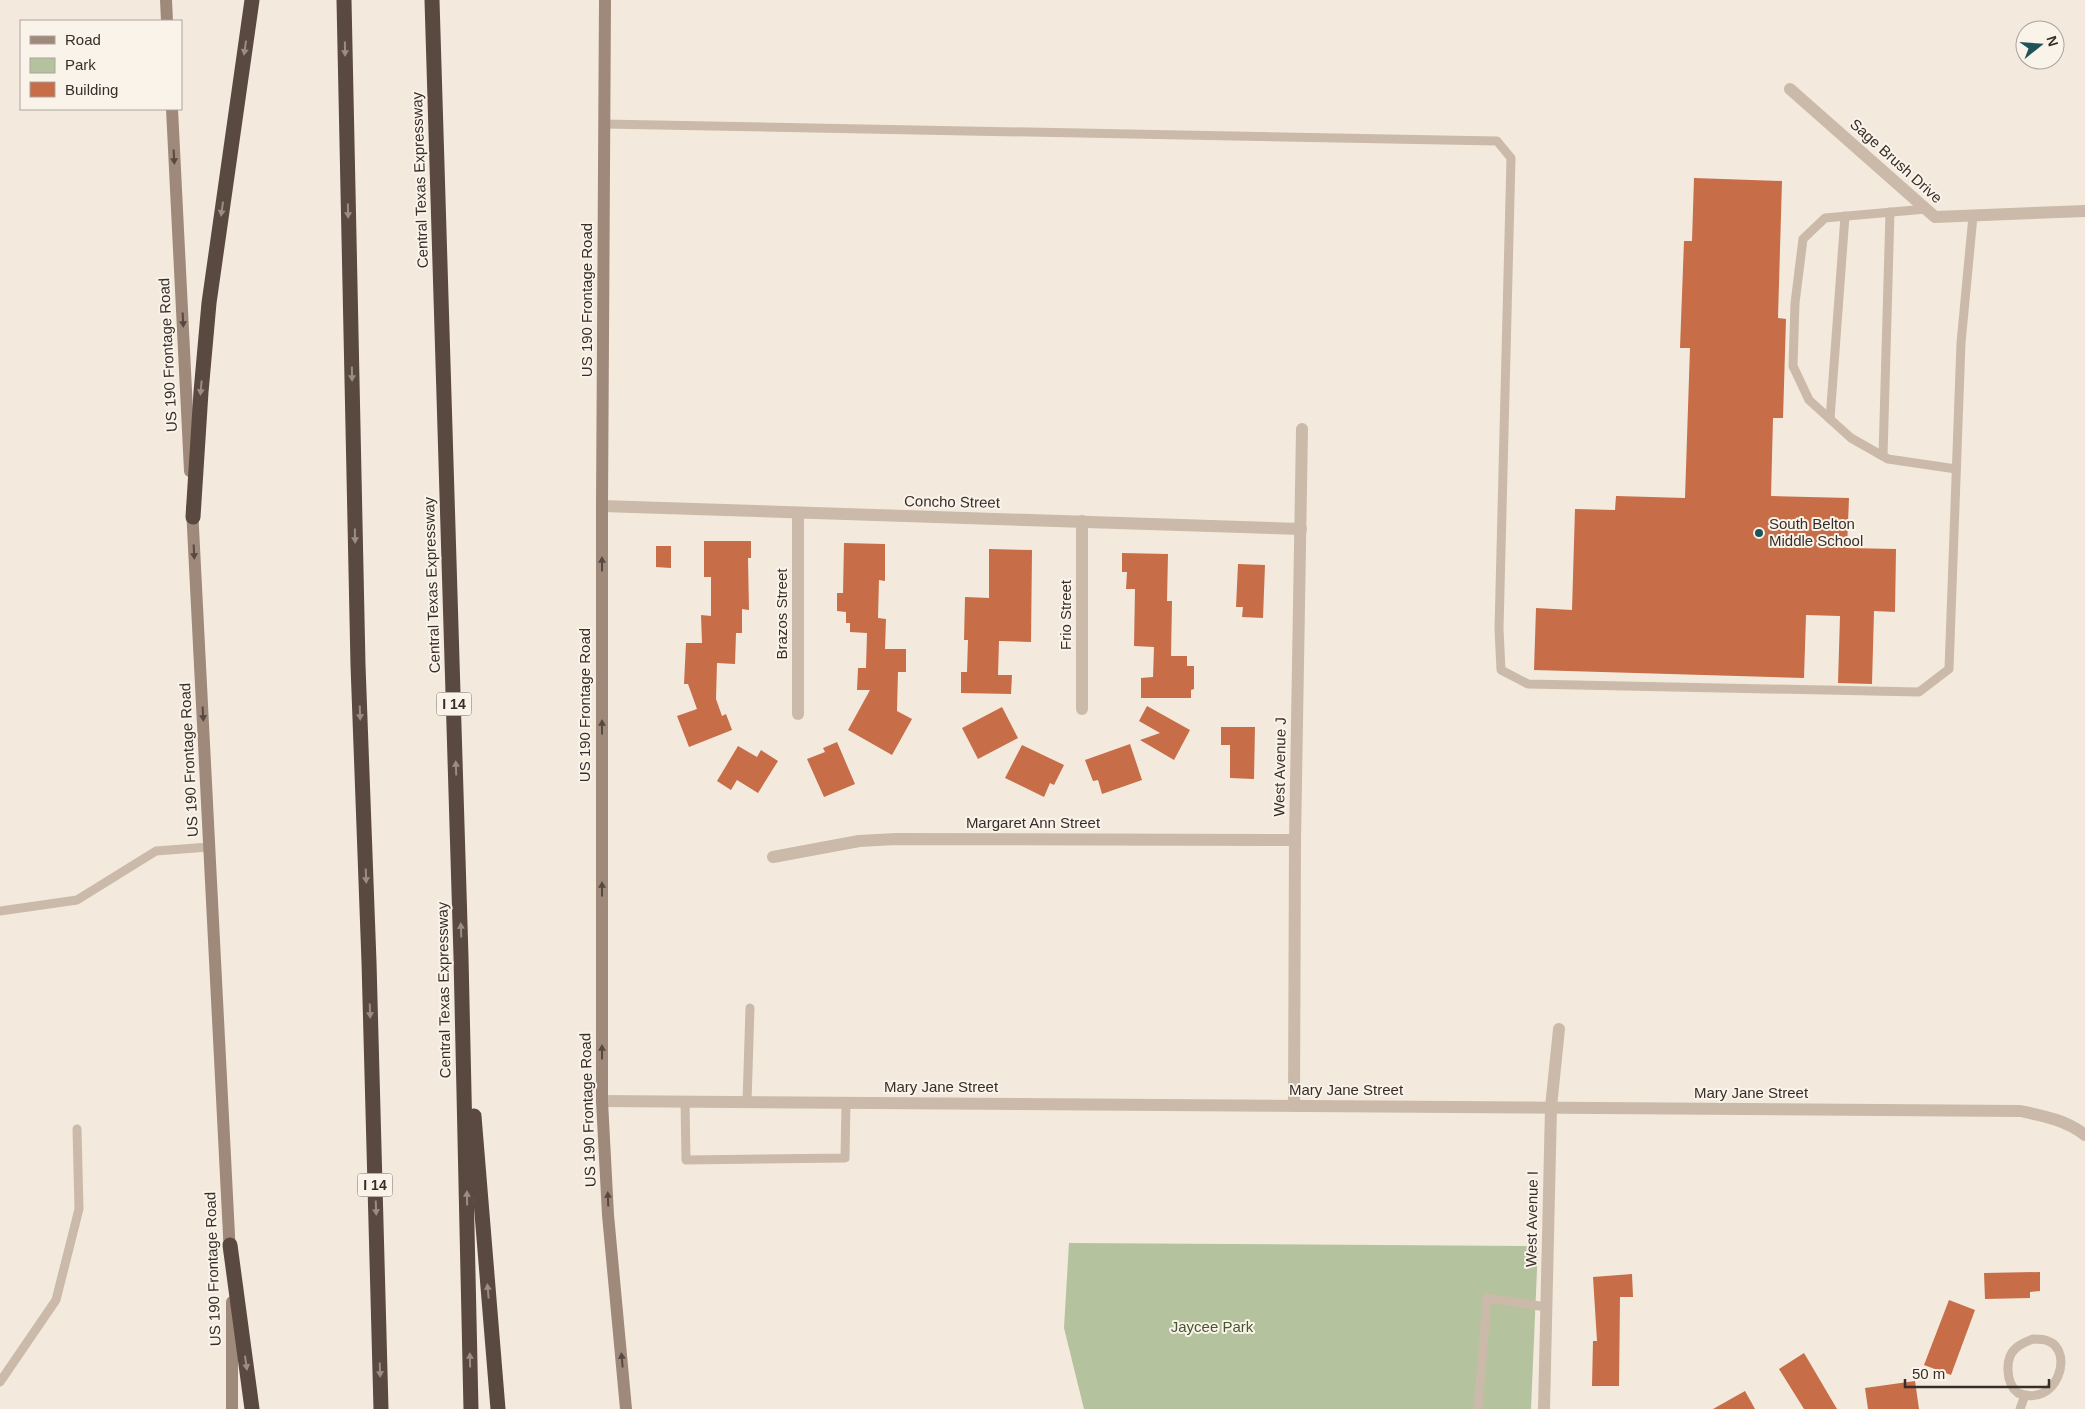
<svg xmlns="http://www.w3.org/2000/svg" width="2085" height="1409" viewBox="0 0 2085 1409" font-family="Arial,sans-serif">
<rect width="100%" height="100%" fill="#f3eadd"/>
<polygon fill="#b4c29d" points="1069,1243 1538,1246 1531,1409 1084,1409 1064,1328"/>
<g fill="#c76d47">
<polygon points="1694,178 1782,181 1778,318 1786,319 1783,418 1773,418 1771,496 1849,498 1847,548 1896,549 1895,612 1874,611 1872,684 1838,683 1840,616 1806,615 1804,678 1534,670 1536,608 1572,610 1575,509 1615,510 1616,496 1685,498 1690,348 1680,348 1684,241 1692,241"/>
<polygon points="704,541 751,541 751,558 748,558 749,610 742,609 742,633 736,633 735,664 717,663 716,699 722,716 726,714 732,730 689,747 677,716 697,709 688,684 684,684 686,643 702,643 701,615 711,616 711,577 704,577"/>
<polygon points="844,543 885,544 885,581 879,580 878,618 886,619 885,649 906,649 906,672 898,672 897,711 912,719 892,755 848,730 870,690 857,690 858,668 866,668 867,633 850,632 850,623 846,623 846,612 837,611 837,593 843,593"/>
<polygon points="656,546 671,546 671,568 656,567"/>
<polygon points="989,549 1032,550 1031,642 999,641 998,675 1012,675 1011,694 961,693 961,672 967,672 968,640 964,640 965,597 989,598"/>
<polygon points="1122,553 1168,554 1167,601 1172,601 1171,656 1187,656 1187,666 1194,666 1194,689 1191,690 1191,698 1141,698 1141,678 1153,677 1154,647 1134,646 1135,589 1126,589 1127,572 1122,572"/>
<polygon points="1238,564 1265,565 1263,618 1242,617 1243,607 1236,607"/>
<polygon points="1147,706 1190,730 1174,760 1140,740 1160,733 1139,721"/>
<polygon points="1002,707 1018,738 978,759 962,728"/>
<polygon points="1221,727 1255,727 1254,779 1230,778 1230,745 1221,745"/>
<polygon points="837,742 855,784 824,797 807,759 825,752 823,748"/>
<polygon points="1130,744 1142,780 1102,794 1098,780 1093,781 1085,760"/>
<polygon points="1022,745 1064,765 1054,785 1050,783 1044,797 1005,778"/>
<polygon points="738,746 757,757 761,750 778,761 758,793 737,780 731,790 717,781"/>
<polygon points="2040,1272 2040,1291 2030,1292 2030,1298 1985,1299 1984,1273"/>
<polygon points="1632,1274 1633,1297 1620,1297 1619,1386 1592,1386 1593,1341 1597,1341 1593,1277"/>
<polygon points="1949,1300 1975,1310 1951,1375 1924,1365"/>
<polygon points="1804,1353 1837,1409 1804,1409 1779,1369"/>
<polygon points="1915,1381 1919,1409 1868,1409 1865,1388"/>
<polygon points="1745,1391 1755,1409 1713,1409"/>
</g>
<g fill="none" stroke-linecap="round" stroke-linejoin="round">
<g stroke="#cbbaa9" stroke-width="9">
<polyline points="604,124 1497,141 1511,158 1499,629 1501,670 1528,684 1919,692 1949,669 1961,343 1973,216"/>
<polyline points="1926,209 1825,218 1803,239 1795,303 1793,366 1809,400 1851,438 1888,459 1956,469"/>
<polyline points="1830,419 1845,216"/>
<polyline points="1883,456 1890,212"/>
<polyline points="0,911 77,900 156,851 209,847"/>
<polyline points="685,1101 686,1160 845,1158 846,1103"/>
<polyline points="747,1102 750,1008"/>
<path d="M2033 1339C2038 1339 2044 1339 2048 1341 2075 1351 2057 1409 2018 1393 2006 1384 2004 1358 2016 1348 2020 1344 2028 1341 2033 1339Z"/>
<polyline points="0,1382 56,1300 79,1209 77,1129"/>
<polyline points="1478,1409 1487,1298 1546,1307"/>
<polyline points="2020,1409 2024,1398"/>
</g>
<g stroke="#cbbaa9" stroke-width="12">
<polyline points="1790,89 1935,217 2085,211"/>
<polyline points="602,506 1301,529"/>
<polyline points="1082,521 1082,709"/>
<polyline points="798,714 798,514"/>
<polyline points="773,857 859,841 896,839 1295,840"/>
<path d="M602 1101 2020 1111C2044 1116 2066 1120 2085 1135"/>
<polyline points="1294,1106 1295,840 1302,429"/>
<polyline points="1544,1409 1551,1107 1559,1029"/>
</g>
<g stroke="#9f897a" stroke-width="12">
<polyline points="166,0 167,21"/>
<polyline points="605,0 602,506 602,1101 608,1215 626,1409"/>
<polyline points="172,109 190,471"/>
<polyline points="192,508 230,1255"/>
<polyline points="232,1302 232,1409"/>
</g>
<g stroke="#594940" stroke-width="15">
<polyline points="344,0 358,665 369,962 381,1409"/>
<polyline points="432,0 461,957 471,1409"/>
<polyline points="193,517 201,392 209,303 252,0"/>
<polyline points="474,1116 498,1409"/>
<polyline points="230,1245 252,1409"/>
</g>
</g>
<defs><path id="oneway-solid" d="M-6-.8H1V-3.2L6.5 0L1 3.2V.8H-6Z" transform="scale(1.25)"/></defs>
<g fill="#998d84">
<use href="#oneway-solid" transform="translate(245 48) rotate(98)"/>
<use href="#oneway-solid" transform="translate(345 49) rotate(89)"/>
<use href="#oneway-solid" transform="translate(222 209) rotate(98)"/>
<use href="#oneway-solid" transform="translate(348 211) rotate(89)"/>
<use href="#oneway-solid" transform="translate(352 374) rotate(89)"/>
<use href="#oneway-solid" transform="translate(201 388) rotate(95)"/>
<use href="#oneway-solid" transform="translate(355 536) rotate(89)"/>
<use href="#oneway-solid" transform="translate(360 713) rotate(88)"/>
<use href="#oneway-solid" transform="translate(456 768) rotate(-92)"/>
<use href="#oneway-solid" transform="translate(366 876) rotate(88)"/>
<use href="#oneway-solid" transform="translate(461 930) rotate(-92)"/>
<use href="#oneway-solid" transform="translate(370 1011) rotate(88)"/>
<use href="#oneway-solid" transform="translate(467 1198) rotate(-91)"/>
<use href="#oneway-solid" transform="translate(376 1208) rotate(88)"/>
<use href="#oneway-solid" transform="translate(488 1291) rotate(-95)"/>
<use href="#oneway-solid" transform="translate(470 1360) rotate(-91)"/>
<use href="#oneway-solid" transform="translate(246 1363) rotate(82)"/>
<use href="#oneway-solid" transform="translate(380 1370) rotate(88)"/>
</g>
<g fill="#574941">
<use href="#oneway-solid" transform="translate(174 157) rotate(87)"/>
<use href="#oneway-solid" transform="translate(183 320) rotate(87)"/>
<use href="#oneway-solid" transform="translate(194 552) rotate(87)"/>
<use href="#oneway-solid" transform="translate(602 564) rotate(-90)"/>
<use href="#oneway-solid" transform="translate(203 714) rotate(87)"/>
<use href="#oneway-solid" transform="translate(602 727) rotate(-90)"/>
<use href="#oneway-solid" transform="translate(602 889) rotate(-90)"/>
<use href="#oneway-solid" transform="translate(602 1052) rotate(-90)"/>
<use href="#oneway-solid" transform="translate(608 1199) rotate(-92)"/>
<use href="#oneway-solid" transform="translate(622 1360) rotate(-95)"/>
</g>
<circle fill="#1e535a" stroke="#faf3ea" stroke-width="2" cx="1759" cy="533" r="5"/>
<g text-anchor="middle" stroke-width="4" stroke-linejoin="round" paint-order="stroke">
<g fill="#faf3ea" stroke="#726963" stroke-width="1">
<rect x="436.5" y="692.5" width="35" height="23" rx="4"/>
<rect x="357.5" y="1173.5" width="35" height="23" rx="4"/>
</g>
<g font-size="14" font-weight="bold" fill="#382e29">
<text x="454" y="709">I 14</text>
<text x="375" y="1190">I 14</text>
</g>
<g font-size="15" fill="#382e29" stroke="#faf3ea">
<text transform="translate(1896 161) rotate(42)" y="5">Sage Brush Drive</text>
<text transform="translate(420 180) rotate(-92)" y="5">Central Texas Expressway</text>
<text transform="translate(587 300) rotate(-90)" y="5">US 190 Frontage Road</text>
<text transform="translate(168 355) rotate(-93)" y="5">US 190 Frontage Road</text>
<text transform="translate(952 502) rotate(1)" y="5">Concho Street</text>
<text transform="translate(432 585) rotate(-92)" y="5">Central Texas Expressway</text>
<text transform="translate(782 614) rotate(-90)" y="5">Brazos Street</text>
<text transform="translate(1066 615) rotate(-90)" y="5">Frio Street</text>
<text transform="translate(585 705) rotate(-90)" y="5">US 190 Frontage Road</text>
<text transform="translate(189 760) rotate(-93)" y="5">US 190 Frontage Road</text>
<text transform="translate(1280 767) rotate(-89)" y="5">West Avenue J</text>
<text x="1033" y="828">Margaret Ann Street</text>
<text transform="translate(444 990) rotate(-91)" y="5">Central Texas Expressway</text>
<text x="941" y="1092">Mary Jane Street</text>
<text x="1346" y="1095">Mary Jane Street</text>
<text x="1751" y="1098">Mary Jane Street</text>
<text transform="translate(588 1110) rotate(-92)" y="5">US 190 Frontage Road</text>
<text transform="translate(1532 1219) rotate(-89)" y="5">West Avenue I</text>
<text transform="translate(213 1269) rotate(-92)" y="5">US 190 Frontage Road</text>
</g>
<g font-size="15" fill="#382e29" stroke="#faf3ea" text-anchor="start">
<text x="1769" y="529">South Belton<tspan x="1769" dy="17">Middle School</tspan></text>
</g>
<g font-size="15" fill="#45572c" stroke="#faf3ea">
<text x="1212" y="1332">Jaycee Park</text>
</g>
</g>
<rect x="20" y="20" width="162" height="90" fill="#faf3ea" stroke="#aca49d"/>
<rect x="30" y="36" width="25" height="8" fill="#9f897a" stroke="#aca49d"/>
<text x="65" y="45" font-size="15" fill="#382e29">Road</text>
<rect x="30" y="58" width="25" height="15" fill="#b4c29d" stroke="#aca49d"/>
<text x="65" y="70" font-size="15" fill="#382e29">Park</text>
<rect x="30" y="82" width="25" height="15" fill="#c76d47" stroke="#aca49d"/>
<text x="65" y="95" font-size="15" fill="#382e29">Building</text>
<g transform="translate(2040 45) rotate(73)"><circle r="24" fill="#faf3ea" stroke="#aca49d"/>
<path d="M0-4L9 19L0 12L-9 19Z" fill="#1e535a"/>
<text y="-8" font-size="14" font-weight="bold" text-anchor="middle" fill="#382e29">N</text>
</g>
<path d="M1905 1379v8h144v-8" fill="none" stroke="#382e29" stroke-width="2.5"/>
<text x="1912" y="1379" font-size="15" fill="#382e29" stroke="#faf3ea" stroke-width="4" paint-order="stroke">50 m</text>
</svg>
